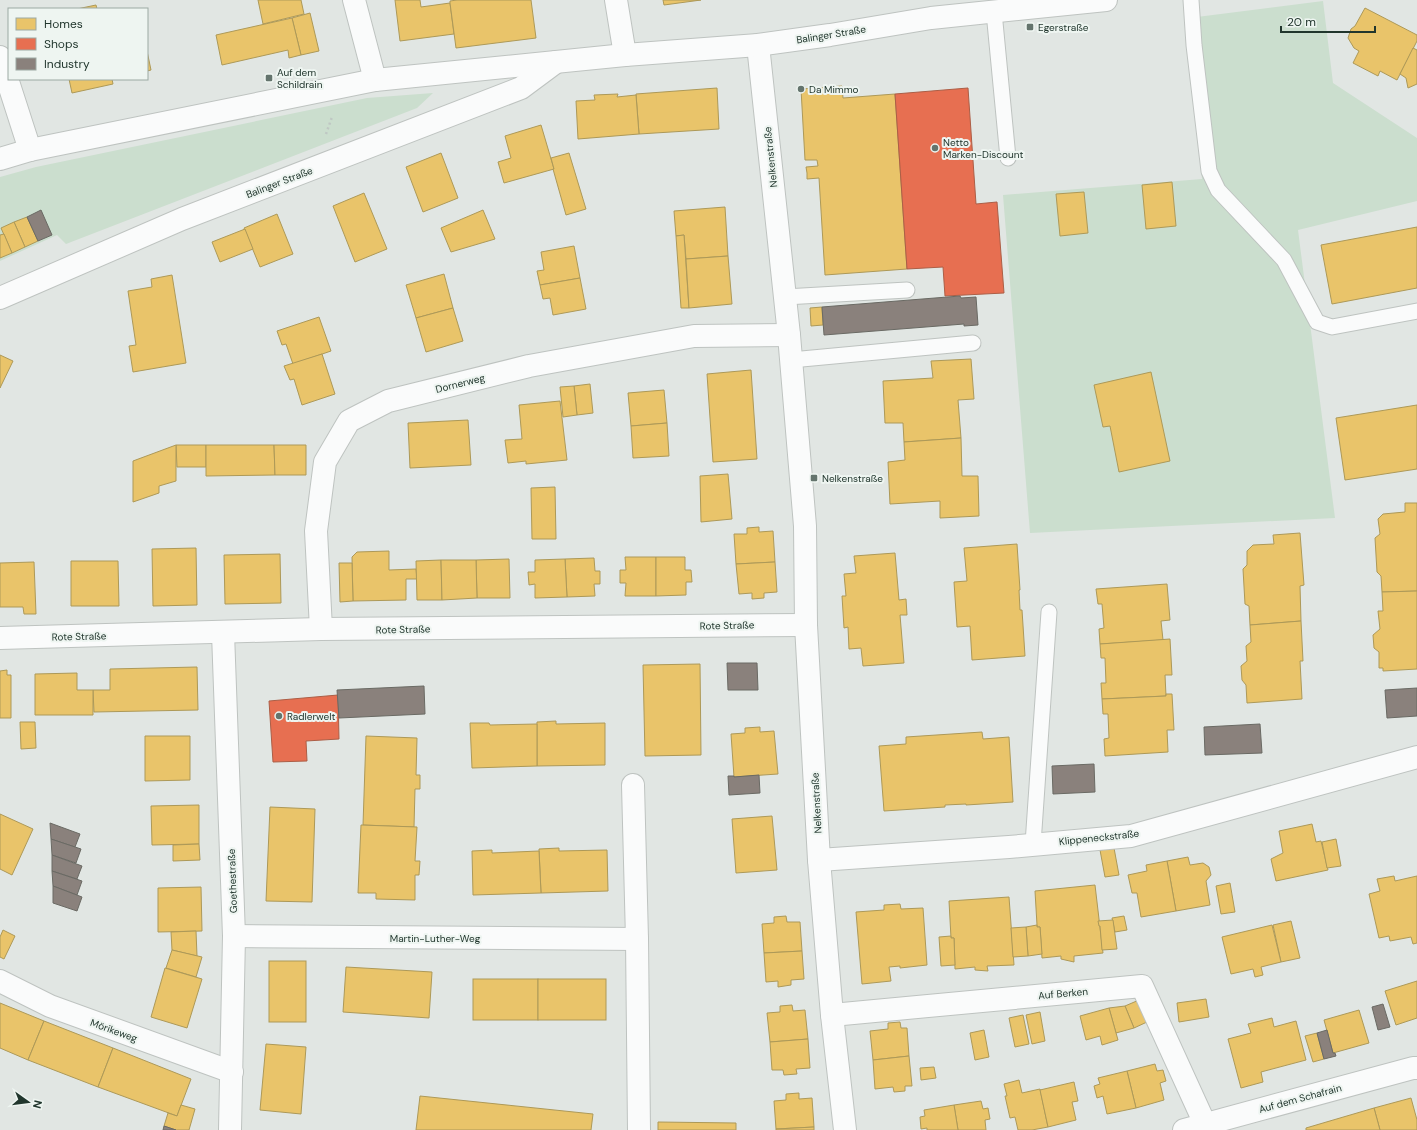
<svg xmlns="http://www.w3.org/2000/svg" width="1417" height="1130" viewBox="0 0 1417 1130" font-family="'DM Sans',sans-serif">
<rect width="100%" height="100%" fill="#e1e6e3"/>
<g fill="#cbdece">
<polygon points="1323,1 1333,83 1417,138 1417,201 1298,230 1335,518 1030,533 1003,195 1202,179 1189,18"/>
<polygon points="433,93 417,108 66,244 57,235 0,261 0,177 36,167 367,98"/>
</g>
<g fill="#e9c46a" stroke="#ad9958">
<polygon points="258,0 301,0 304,14 263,24"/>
<polygon points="395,0 420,0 421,7 450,3 454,34 400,41"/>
<polygon points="457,0 531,0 536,38 456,48 450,3 450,1"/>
<polygon points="663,0 701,0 664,5"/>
<polygon points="96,5 97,9 77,9"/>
<polygon points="1365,8 1417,35 1417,41 1397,80 1380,71 1378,76 1353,63 1359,51 1354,48 1348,38 1351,29 1355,26"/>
<polygon points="310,13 319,51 301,55 292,18"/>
<polygon points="292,18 301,55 289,58 288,50 222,65 216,35"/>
<polygon points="1413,48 1417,50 1417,84 1408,88 1406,78 1400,74"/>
<polygon points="147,51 151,70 147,71"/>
<polygon points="69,79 112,79 113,84 72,93"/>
<polygon points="842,86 843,98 895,94 907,269 825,275 819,178 807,179 807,173 806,167 818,166 817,160 805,160 801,89"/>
<polygon points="717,88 719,129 639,134 636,94"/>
<polygon points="618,94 617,97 636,95 639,134 578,139 576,101 595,100 594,95"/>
<polygon points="541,125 554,169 504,183 498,162 511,158 505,136"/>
<polygon points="441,153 458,198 423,212 406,167"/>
<polygon points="569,153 586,209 566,215 553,169 554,169 551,158"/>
<polygon points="1172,182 1176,226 1146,229 1142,185"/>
<polygon points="1084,192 1088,233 1060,236 1056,194"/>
<polygon points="364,193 387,249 355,262 333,206"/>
<polygon points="725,207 728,256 686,259 684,235 676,236 674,211"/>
<polygon points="483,210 495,239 451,252 441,228"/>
<polygon points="277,214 293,254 260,267 244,228"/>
<polygon points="27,217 38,241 25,247 14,222"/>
<polygon points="14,222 25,247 12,253 1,228"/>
<polygon points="1417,227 1417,288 1332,304 1321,245"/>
<polygon points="245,229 253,249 220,262 212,242"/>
<polygon points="4,234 12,253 0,258 0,235"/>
<polygon points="684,235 689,308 681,308 676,236"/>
<polygon points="574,246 580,278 540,285 537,271 544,270 541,252"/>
<polygon points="728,256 732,304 689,308 686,259"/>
<polygon points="444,274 453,308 416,318 406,285"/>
<polygon points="172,275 186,363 133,372 129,346 136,345 128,291 152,287 151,279"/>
<polygon points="580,278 586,309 553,315 550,298 543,299 540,285"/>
<polygon points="822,307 823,325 811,326 810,308"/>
<polygon points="453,308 463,341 426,352 416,318"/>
<polygon points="319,317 331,351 293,364 286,344 282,345 277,331"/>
<polygon points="322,354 335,394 302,405 294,379 290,380 284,366"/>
<polygon points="0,355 13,361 0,388"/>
<polygon points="971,359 974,399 958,400 961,438 904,442 903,423 885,423 883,381 933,378 931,361"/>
<polygon points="751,370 757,459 713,462 707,374"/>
<polygon points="1151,372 1170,461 1119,472 1110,426 1103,427 1094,385"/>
<polygon points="590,384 593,413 577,415 574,386"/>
<polygon points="574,386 577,415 563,417 560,387"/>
<polygon points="664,390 667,423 631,426 628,393"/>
<polygon points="560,401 567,460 526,464 526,461 508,463 505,440 522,439 519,405"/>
<polygon points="1417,405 1417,469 1345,480 1336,418"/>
<polygon points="468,420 471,465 410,468 408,423"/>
<polygon points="667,423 669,456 633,458 631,426"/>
<polygon points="961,438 962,476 978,476 979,516 940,518 940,501 890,504 888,462 905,460 904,442"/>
<polygon points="176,445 206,445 206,467 177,467"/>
<polygon points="176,445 176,481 159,486 159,493 133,502 133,461"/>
<polygon points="206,445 274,445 275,475 206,476"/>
<polygon points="274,445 306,445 306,475 275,475"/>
<polygon points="728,474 732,519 701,522 700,476"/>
<polygon points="555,487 556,539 532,539 531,488"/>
<polygon points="1405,503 1417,503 1417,591 1382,592 1381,576 1377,572 1375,538 1380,534 1378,519 1383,514 1405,512"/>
<polygon points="759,527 759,532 773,531 775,562 736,564 734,534 747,534 747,528"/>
<polygon points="1300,533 1304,585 1300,586 1301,621 1250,625 1249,606 1245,604 1243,569 1247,565 1247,551 1253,545 1274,544 1273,535"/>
<polygon points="1017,544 1020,590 1019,590 1020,610 1022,610 1025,656 972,660 970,626 957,627 954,582 967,581 964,548"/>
<polygon points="196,548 197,605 153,606 152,549"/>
<polygon points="389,551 389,570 416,569 417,579 406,579 406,600 353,601 352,557 357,552"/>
<polygon points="895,553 899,600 906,599 907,615 900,615 904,663 863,666 861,648 849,649 848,627 844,628 842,596 846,596 844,574 856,573 854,556"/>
<polygon points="280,554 281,603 225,604 224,555"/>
<polygon points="625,557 656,557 656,596 625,596 626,583 620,583 620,570 626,570"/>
<polygon points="656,557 685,557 685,570 691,570 692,582 686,582 686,595 656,596"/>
<polygon points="594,558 595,571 600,571 600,584 594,584 595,596 567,597 565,559"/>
<polygon points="509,559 510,598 477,598 476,560"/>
<polygon points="565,559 567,597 535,598 535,584 529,585 528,572 535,572 535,560"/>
<polygon points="441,560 442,600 417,600 416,561"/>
<polygon points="441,560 476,560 477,598 442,600"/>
<polygon points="71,561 118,561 119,606 71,606"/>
<polygon points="34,562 36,614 24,614 23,607 0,607 0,563"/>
<polygon points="775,562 777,592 764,593 764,598 752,599 752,593 739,594 736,564"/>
<polygon points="339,563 352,563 353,601 340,602"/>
<polygon points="1167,584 1170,620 1161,621 1163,640 1100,644 1099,629 1104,628 1102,604 1098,604 1096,589"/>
<polygon points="1417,591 1417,669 1383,671 1383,668 1379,668 1379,652 1374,648 1373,635 1380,629 1378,611 1383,611 1382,592"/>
<polygon points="1301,621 1303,661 1300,661 1302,699 1247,703 1246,685 1242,680 1241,666 1247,661 1246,646 1251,642 1250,625"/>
<polygon points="1170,639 1172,675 1165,675 1166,696 1102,699 1101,683 1106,683 1105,658 1101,658 1100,644"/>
<polygon points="700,664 701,755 645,756 643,665"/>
<polygon points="197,667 198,710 94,712 93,690 110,690 110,669"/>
<polygon points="7,670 7,675 11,675 11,718 0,718 0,671"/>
<polygon points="77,673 77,690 93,690 93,715 35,715 35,674"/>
<polygon points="1166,694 1172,694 1174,730 1167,730 1168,752 1105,756 1104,739 1109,738 1108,714 1103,714 1102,699 1166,696"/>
<polygon points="556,721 556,724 605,723 605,765 537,766 537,722"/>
<polygon points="20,722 35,722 36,748 21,749"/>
<polygon points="470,723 489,723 490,725 537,724 537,766 472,768"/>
<polygon points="760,727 760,732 774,731 778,774 734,777 731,734 745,733 745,728"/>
<polygon points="982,732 983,739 1009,737 1013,802 966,805 966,804 945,805 945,807 884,811 879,746 906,744 906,737"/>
<polygon points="145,736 190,736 190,780 145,781"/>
<polygon points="366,736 417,738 416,775 420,775 420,789 415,789 414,827 363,825"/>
<polygon points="199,805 199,844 152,845 151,806"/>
<polygon points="270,807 315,809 312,902 266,901"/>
<polygon points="0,814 33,829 12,875 0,869"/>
<polygon points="772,816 777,870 736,873 732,819"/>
<polygon points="1312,824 1316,842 1321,841 1328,870 1276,881 1271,859 1283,853 1279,831"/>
<polygon points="361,825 417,827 415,861 420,861 419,875 415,875 415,900 376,899 376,893 358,893"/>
<polygon points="1336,839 1341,866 1327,868 1322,842"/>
<polygon points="199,844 200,860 173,861 173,845"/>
<polygon points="559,848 559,851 607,850 608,891 541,893 539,849"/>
<polygon points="1114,848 1119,875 1105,877 1100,850"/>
<polygon points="492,850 492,853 539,851 541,893 473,895 472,851"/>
<polygon points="1188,857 1190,865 1203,863 1209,867 1211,875 1206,881 1210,905 1176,911 1167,861"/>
<polygon points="1167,861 1176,911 1141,917 1137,893 1132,893 1128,875 1147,871 1146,865"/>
<polygon points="1394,876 1395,881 1417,876 1417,943 1413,944 1411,937 1390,941 1389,936 1379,938 1369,894 1380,891 1377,879"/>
<polygon points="1230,883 1235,912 1221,914 1216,886"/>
<polygon points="1095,885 1103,953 1074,956 1074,962 1061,959 1061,956 1042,958 1040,927 1037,927 1037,925 1035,891"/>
<polygon points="201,887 202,931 158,932 158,888"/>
<polygon points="1009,897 1014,965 987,966 988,971 975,970 975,967 955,969 954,938 951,938 949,901"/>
<polygon points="900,904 901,909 923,908 927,965 900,968 900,966 889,967 891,981 862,984 856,912 884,910 884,905"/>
<polygon points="786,916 787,922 800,922 802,951 764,953 762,924 774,923 774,917"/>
<polygon points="1124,916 1127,930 1115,932 1112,918"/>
<polygon points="1113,920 1117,949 1102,950 1100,926 1099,926 1098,921"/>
<polygon points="1291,921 1300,958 1281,962 1273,925"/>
<polygon points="1037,925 1037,927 1040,927 1042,954 1028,956 1026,927"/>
<polygon points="1272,925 1281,962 1261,967 1263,975 1255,977 1253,969 1231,974 1222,937"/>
<polygon points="1026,927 1028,956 1013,957 1011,928"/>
<polygon points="3,930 15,936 4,959 0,957 0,937"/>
<polygon points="196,931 197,956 172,950 171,932"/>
<polygon points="951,936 951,938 954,938 955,965 941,966 939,937"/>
<polygon points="172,950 202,957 196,977 166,968"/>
<polygon points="802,951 804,979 791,980 791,985 778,987 778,981 766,982 764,953"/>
<rect x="269" y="961" width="37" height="61"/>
<polygon points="346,967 432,972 429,1018 343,1012"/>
<polygon points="165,968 202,979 187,1028 151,1017"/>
<rect x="473" y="979" width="65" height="41"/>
<rect x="538" y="979" width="68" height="41"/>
<polygon points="1417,981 1417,1018 1396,1025 1385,991"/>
<polygon points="1206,999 1209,1017 1179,1022 1177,1003"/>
<polygon points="1139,1000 1147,1022 1134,1028 1125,1006"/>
<polygon points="0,1003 44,1021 28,1060 0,1048"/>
<polygon points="792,1005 793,1011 805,1010 808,1039 770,1042 767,1013 780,1012 780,1006"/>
<polygon points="1125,1006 1134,1028 1116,1033 1109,1008"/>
<polygon points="1109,1008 1118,1040 1102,1045 1100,1036 1086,1040 1080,1016"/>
<polygon points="1359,1010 1369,1043 1333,1053 1324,1020"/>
<polygon points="1040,1012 1045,1041 1032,1044 1026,1015"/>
<polygon points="1023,1015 1029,1044 1015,1047 1009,1018"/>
<polygon points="1272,1018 1274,1027 1296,1021 1306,1060 1261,1072 1263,1082 1241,1088 1228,1039 1251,1033 1248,1024"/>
<polygon points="44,1021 113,1048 98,1087 28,1060"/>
<polygon points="900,1022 901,1028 907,1028 909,1056 873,1060 870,1031 888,1029 888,1023"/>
<polygon points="984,1030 989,1057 975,1060 970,1033"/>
<polygon points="1317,1033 1324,1059 1313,1062 1305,1036"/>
<polygon points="808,1039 810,1068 796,1069 797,1074 784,1075 783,1070 772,1070 770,1042"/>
<polygon points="266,1044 306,1047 301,1114 260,1110"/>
<polygon points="113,1048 191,1079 177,1116 98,1087"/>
<polygon points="909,1056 912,1086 905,1086 905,1091 894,1092 893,1087 875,1089 873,1060"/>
<polygon points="1155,1064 1157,1071 1163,1070 1166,1081 1160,1083 1164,1100 1136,1108 1127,1071"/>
<polygon points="934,1067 936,1078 921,1080 920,1068"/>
<polygon points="1127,1071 1136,1108 1107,1114 1103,1096 1097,1098 1094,1086 1100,1084 1098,1078"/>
<polygon points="1019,1080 1022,1093 1040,1089 1048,1127 1032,1130 1018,1130 1015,1117 1010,1118 1005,1096 1007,1096 1004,1084"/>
<polygon points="1074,1082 1078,1101 1072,1102 1076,1120 1048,1127 1040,1090"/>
<polygon points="799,1093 799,1099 812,1098 814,1127 776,1129 774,1101 786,1100 786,1094"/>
<polygon points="420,1096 593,1114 591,1130 416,1130"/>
<polygon points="1411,1098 1417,1120 1417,1130 1380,1130 1374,1108"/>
<polygon points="981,1101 983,1109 988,1108 990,1119 985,1120 986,1130 958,1130 954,1105"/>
<polygon points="181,1105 195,1109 189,1130 176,1130 164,1126 168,1113 177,1116"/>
<polygon points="954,1105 958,1130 927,1130 927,1128 921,1129 920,1117 925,1116 924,1110"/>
<polygon points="1374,1108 1380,1130 1306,1130 1306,1128"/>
<polygon points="658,1122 736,1123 736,1130 658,1130"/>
<polygon points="814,1127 814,1130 776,1130 776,1129"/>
</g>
<g fill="#e76f51" stroke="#ac5e46">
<polygon points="968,88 976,204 997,202 1004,293 945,296 943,267 907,269 895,94"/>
<polygon points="338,695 339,739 306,741 307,761 273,762 269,701"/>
</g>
<g fill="#8a817c" stroke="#6a6a64">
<polygon points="41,210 52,235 38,241 27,217"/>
<polygon points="960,296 961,298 976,297 978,325 964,326 964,324 824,335 822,307"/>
<polygon points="727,663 757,663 758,690 728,690"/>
<polygon points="424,686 425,714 339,718 337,690"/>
<polygon points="1417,688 1417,716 1387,718 1385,690"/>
<polygon points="1260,724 1262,753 1205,755 1204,727"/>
<polygon points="1094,764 1095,792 1053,794 1052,766"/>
<polygon points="759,775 760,793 729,795 728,776 734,776 734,777"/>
<polygon points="50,823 80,834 75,847 51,839"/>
<polygon points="51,839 81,849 76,863 52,855"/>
<polygon points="52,855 82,866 77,879 52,871"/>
<polygon points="52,871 82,881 77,895 53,886"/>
<polygon points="53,886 82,897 77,911 53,903"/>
<polygon points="1383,1004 1390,1027 1378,1030 1372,1007"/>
<polygon points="1327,1030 1333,1053 1335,1053 1336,1056 1324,1059 1317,1033"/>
<polygon points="164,1126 176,1130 163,1130"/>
</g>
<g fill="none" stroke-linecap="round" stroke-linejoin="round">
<defs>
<g id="lane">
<polyline points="1191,0 1194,45 1209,171 1218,190 1284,260 1317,322 1332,327 1417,311"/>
<polyline points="994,12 1008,158"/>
<polyline points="785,297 907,290"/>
<polyline points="791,360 973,343"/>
<polyline points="1033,844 1049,612"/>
</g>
<g id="street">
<polyline points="354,0 375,80"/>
<polyline points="616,0 625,55"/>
<polyline points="758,45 789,335 805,526 806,625 819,860 832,1015 845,1130"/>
<polyline points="0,57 30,150"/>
<polyline points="0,159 30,150 375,80 625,55 758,45 830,35 931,18 1106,0"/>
<polyline points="0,298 182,219 521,88 556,62"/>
<polyline points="321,629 316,531 325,462 349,421 388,401 529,366 694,336 789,335"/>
<polyline points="223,633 234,936 230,1130"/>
<polyline points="0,638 321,629 806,625"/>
<polyline points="819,860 1009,847 1131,836 1417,757"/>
<polyline points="234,936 637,939 633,785"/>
<polyline points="637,939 639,1130"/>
<polyline points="0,981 50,1006 232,1072"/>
<polyline points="832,1015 1142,986 1205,1124"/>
<polyline points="1184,1130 1413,1068 1417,1068"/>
</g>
</defs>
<use href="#lane" stroke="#bec3c0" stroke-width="17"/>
<use href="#street" stroke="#bec3c0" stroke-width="24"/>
<polyline stroke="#bfc7c3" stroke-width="2.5" stroke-dasharray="2 3" stroke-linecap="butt" points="326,134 332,117"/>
<use href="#lane" stroke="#fafbfb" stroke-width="15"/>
<use href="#street" stroke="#fafbfb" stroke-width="22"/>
</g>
<g fill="#64746d" stroke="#eef5f1" stroke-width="1.5">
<rect x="1026" y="23" width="8" height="8" rx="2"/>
<rect x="265" y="74" width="8" height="8" rx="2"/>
<circle cx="801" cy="89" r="4"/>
<circle cx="935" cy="148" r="4"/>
<rect x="810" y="474" width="8" height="8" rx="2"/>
<circle cx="279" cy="716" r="4"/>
</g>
<g text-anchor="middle" stroke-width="4" stroke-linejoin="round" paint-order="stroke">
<g font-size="10" fill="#21362d" stroke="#eef5f1" text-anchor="start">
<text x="1038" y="31">Egerstraße</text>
<text x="277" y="76">Auf dem<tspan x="277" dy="12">Schildrain</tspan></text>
<text x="809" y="93">Da Mimmo</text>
<text x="943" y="146">Netto<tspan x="943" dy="12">Marken-Discount</tspan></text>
<text x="822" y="482">Nelkenstraße</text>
<text x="287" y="720">Radlerwelt</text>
</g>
<g font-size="10" fill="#21362d" stroke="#eef5f1">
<text transform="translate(831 34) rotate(-9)" y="4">Balinger Straße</text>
<text transform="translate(770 157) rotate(-96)" y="4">Nelkenstraße</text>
<text transform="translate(279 182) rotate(-21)" y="4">Balinger Straße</text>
<text transform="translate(460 383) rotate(-14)" y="4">Dornerweg</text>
<text transform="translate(727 625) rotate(-1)" y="4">Rote Straße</text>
<text transform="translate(403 629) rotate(-1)" y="4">Rote Straße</text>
<text transform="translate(79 636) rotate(-1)" y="4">Rote Straße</text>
<text transform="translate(816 803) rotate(-93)" y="4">Nelkenstraße</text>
<text transform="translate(1099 837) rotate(-6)" y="4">Klippeneckstraße</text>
<text transform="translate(232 881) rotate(-92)" y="4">Goethestraße</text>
<text x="435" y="942">Martin-Luther-Weg</text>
<text transform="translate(1063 993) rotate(-5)" y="4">Auf Berken</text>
<text transform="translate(114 1030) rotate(20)" y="4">Mörikeweg</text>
<text transform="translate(1300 1098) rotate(-15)" y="4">Auf dem Schafrain</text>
</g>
</g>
<rect x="8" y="8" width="140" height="72" fill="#eef5f1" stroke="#9ca9a3"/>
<rect x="16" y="18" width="20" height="12" fill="#e9c46a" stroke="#9ca9a3"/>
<text x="44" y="28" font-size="12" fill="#21362d">Homes</text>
<rect x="16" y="38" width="20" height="12" fill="#e76f51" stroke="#9ca9a3"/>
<text x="44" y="48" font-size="12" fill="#21362d">Shops</text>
<rect x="16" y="58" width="20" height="12" fill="#8a817c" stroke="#9ca9a3"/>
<text x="44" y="68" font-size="12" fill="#21362d">Industry</text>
<g transform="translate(28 1102) rotate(104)" stroke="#eef5f1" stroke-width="3" paint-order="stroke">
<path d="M0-3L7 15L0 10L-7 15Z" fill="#21362d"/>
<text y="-6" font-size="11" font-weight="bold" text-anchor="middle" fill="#21362d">N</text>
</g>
<path d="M1281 26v6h94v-6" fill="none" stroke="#21362d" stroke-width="2"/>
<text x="1287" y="26" font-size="12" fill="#21362d" stroke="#eef5f1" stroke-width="3" paint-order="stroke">20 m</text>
</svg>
